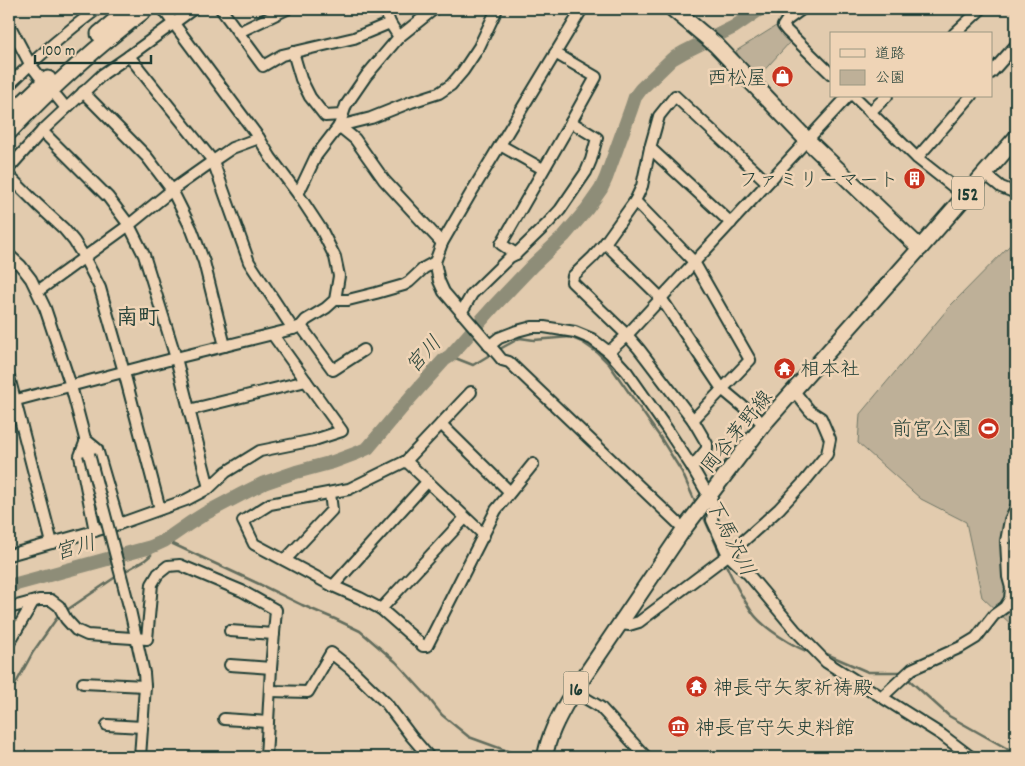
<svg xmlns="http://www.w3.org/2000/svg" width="1025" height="766" viewBox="0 0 1025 766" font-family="Dekko,'Klee One',sans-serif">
<rect width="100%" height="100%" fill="#e2cbae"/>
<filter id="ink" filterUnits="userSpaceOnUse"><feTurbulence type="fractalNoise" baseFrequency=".02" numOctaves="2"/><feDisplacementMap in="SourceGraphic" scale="10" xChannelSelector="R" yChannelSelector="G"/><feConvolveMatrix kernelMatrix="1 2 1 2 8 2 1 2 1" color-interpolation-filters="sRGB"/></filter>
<g filter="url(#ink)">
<g fill="#beb098" stroke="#6e7666">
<polygon points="776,26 790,42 758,77 740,59 736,51"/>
<polygon points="1016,239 1016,629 982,597 966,522 921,499 858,443 860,414 951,305"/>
</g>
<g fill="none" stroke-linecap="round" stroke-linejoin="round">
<g stroke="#626d5d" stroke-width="2.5">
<polyline points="498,350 520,338 534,340 570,337 582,342 598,353 609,364 660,437 682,472 696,504"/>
<polyline points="450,356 473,365 493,353"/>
<polyline points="702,513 721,556"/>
<polyline points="169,538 173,544 257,583 302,605 335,619 360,631 396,662 427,696 442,715 469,737 524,757"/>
<path d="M724 561C732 578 741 596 752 612 762 627 795 648 812 653"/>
<polyline points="122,573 145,560 151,555 151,547"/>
<polyline points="64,612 117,576"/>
<polyline points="822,652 868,672 901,672 902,673"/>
<polyline points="906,677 949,716 1006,748 1016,756"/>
<polyline points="9,696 33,652 59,615"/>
</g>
<polyline stroke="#8e8d78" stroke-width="14" points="9,586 151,547 164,541 190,523 206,513 242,494 264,483 296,472 333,462 357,453 368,448 410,398 444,360 450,356 494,306 532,266 564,236 587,209 601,189 606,178 631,109 635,97 641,89 672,59 684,52 734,27 760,9"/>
<defs>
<g id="minor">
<polyline points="221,9 263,66 282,55 354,38 390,23"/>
<polyline points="385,9 390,23 399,37"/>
<polyline points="582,9 471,193 442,243 435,262 439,281 444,292 498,355 502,360 509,362 684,529"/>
<polyline points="802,9 787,20 783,26 787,31 831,74"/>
<polyline points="9,32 12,30 30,64 40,77"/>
<polyline points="239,32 287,9"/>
<polyline points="954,34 981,9"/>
<polyline points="293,52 301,79 310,97 325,116 342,115"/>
<polyline points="129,56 213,161 249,262 293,329"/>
<polyline points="991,73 1016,45"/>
<path d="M9 85C36 58 66 32 97 9"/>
<polyline points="83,92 147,157 172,190 192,230 204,262 225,346"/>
<polyline points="854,96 917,158 971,96"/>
<polyline points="57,97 66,108"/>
<polyline points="870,112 887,96"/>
<polyline points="339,126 371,118 411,102 439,93 451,85 463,71 479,47 497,9"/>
<polyline points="339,126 355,139 384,180 442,243"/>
<polyline points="42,131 108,197 129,225 144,255 176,358 209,488"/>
<polyline points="500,145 543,169"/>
<polyline points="650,148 731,223"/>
<polyline points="917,158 965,196"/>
<polyline points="9,168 42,131 103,74 129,56 193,9"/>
<polyline points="985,174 1001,187 1016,193"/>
<polyline points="9,176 38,205 64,229 74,241 84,257 100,288 124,372 160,509"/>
<polyline points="298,194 316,156 339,126 346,105 366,76 399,37 434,9"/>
<polyline points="635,201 694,262 750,360 693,420"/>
<polyline points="605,243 661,298 722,389 764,424"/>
<polyline points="516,254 501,244 571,122"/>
<polyline points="9,255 21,266 31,279 45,308 71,386 89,454"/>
<polyline points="38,291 129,225 172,190 213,161 232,148 259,138"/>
<polyline points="335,300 348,300 376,293 404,285 409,282 424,268 435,262"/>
<polyline points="461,313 472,294 510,257 516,254 548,223 560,210 586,172 591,160 597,138 571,122 596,77 555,53"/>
<polyline points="301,326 333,370 364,350"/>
<polyline points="489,346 499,338 517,331 532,327 544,327 575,332 592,339 609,352 627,372 667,429 692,467 714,505 712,520 728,555 749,575 795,630 826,662 942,735 971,757"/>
<polyline points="609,352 627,335 848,96"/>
<polyline points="9,377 52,543"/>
<polyline points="471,392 406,461 349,489 270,504 243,521 254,544 333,586 360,598 381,609 423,646 427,646 496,510 533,464"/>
<polyline points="9,402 176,358 293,329 301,326 306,320 326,308 335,300 339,276 335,257 321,229 298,194 271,158 259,138 163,9"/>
<polyline points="189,410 306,381"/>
<polyline points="441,424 510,492"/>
<polyline points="406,461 484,535"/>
<polyline points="692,467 707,449 707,444 693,420 639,349 627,335 572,282 573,276 593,257 605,243 635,201 642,186 650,148 659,116 675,96 767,182"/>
<polyline points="95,531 80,456 86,440 97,449 119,524"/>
<polyline points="9,555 119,524 186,500 209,488 226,472 260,451 314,440 342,431 273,335"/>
<polyline points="285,560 332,510 330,493"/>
<polyline points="333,586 427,482"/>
<polyline points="9,608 39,600 51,600 59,606 66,619 76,630 87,635 147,639 152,584 158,574 168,566 180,565 192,570 242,591 276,610 271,668 266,757"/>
<polyline points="381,609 465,518"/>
<polyline points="130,610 144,673 145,686 140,757"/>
<polyline points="620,624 629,625 639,622 728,555 779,509 805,481 827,454 830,439 821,418 810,411 794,391"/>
<polyline points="230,631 274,634"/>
<polyline points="9,643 33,602"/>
<polyline points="230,665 271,668"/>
<polyline points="83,683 145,686"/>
<polyline points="575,690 580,695 600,707 646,757"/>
<polyline points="270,691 308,692 331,653 350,668 386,703 411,736 429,757"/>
<polyline points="882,697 912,669 961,647 976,638 994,615 1005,607 1010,599 1011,588 1008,577 1006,541 1010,520 1016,507"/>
<polyline points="224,719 268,722"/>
<polyline points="107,725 142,727"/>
</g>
<path id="major" d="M545 757C548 737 557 720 567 702L684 529 764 424 920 248"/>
<g id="highway">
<polyline points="673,9 716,45 807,140 920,248 1016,138"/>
<polyline points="99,34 129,9"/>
<polyline points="9,116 48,79"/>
<path d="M9 132C51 88 97 46 146 9"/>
</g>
</defs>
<use href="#minor" stroke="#1f3d34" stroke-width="14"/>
<use href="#major" stroke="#1f3d34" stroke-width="18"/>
<use href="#highway" stroke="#1f3d34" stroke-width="19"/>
<use href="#minor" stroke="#efd4b6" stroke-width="10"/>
<use href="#major" stroke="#efd4b6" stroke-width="14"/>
<use href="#highway" stroke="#efd4b6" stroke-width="15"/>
<defs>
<polyline id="minor-bridge" points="89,454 130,610"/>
</defs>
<use href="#minor-bridge" stroke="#1f3d34" stroke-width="14" stroke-linecap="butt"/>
<use href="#minor-bridge" stroke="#efd4b6" stroke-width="10"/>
</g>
</g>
<defs>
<symbol id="shop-disc" viewBox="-11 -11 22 22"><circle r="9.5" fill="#c8321e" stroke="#efd4b6"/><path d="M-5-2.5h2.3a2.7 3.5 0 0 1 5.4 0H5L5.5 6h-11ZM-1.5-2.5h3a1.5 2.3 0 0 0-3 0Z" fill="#fff"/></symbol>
<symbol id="building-disc" viewBox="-11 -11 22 22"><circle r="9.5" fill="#c8321e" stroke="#efd4b6"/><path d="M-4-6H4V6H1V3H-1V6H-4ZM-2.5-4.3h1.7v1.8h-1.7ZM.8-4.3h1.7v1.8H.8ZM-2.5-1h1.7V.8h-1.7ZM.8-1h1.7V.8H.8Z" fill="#fff"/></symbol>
<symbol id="temple-disc" viewBox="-11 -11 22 22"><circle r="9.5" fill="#c8321e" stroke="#efd4b6"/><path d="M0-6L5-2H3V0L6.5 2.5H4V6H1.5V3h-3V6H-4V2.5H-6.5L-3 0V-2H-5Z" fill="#fff"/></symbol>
<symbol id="stadium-disc" viewBox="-11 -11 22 22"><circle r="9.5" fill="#c8321e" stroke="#efd4b6"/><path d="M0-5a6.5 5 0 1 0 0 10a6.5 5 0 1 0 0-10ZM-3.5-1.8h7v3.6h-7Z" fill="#fff"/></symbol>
<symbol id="museum-disc" viewBox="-11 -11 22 22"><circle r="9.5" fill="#c8321e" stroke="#efd4b6"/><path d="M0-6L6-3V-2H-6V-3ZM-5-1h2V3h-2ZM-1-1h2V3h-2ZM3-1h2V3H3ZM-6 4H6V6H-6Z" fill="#fff"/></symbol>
</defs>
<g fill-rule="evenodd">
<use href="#shop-disc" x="770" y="64" width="25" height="25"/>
<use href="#building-disc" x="902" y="166" width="25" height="25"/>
<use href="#temple-disc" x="772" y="356" width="25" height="25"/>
<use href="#stadium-disc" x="976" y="416" width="25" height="25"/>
<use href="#temple-disc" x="684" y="674" width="25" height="25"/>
<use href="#museum-disc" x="666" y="714" width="25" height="25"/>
</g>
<g text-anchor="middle" stroke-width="5" stroke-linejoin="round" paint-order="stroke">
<g fill="#efd4b6" stroke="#5d6a5b" stroke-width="1">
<rect x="952" y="176.5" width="32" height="33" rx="4"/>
<rect x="563.5" y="671.5" width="25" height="33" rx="4"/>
</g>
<g font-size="19" font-weight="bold" fill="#1f3d34">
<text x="968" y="200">152</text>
<text x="576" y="695">16</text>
</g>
<g font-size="20" fill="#1f3d34" stroke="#efd4b6" text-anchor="end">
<text x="767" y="84">西松屋</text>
<text x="899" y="186">ファミリーマート</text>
<text x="800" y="375" text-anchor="start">相本社</text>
<text x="972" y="435">前宮公園</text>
<text x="713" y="694" text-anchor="start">神長守矢家祈祷殿</text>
<text x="695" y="734" text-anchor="start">神長官守矢史料館</text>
</g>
<g font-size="20" fill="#1f3d34" stroke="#efd4b6">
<text transform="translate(736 431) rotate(-51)" y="7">岡谷茅野線</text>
</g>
<g font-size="21" font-style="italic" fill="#30493e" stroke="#efd4b6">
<text transform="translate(423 354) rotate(-48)" y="7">宮川</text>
<text transform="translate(731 537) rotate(63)" y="7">下馬沢川</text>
<text transform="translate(75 547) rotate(-16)" y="7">宮川</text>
</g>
<g font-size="22" font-weight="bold" fill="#1f3d34" stroke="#efd4b6">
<text x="138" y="324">南町</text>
</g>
</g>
<rect width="1025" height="766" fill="none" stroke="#efd4b6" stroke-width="30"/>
<rect x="15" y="15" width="995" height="736" fill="none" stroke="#1f3d34" stroke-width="2" filter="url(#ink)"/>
<rect x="830" y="32" width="162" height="65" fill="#efd4b6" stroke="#9c9882"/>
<rect x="840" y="49" width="25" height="8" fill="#efd4b6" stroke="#9c9882"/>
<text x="875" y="58" font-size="15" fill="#1f3d34">道路</text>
<rect x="840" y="70" width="25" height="15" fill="#beb098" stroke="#9c9882"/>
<text x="875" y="82" font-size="15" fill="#1f3d34">公園</text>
<path d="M35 55v8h116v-8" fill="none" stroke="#1f3d34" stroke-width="2.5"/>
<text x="42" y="55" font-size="15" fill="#1f3d34" stroke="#efd4b6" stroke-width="4" paint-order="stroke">100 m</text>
</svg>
